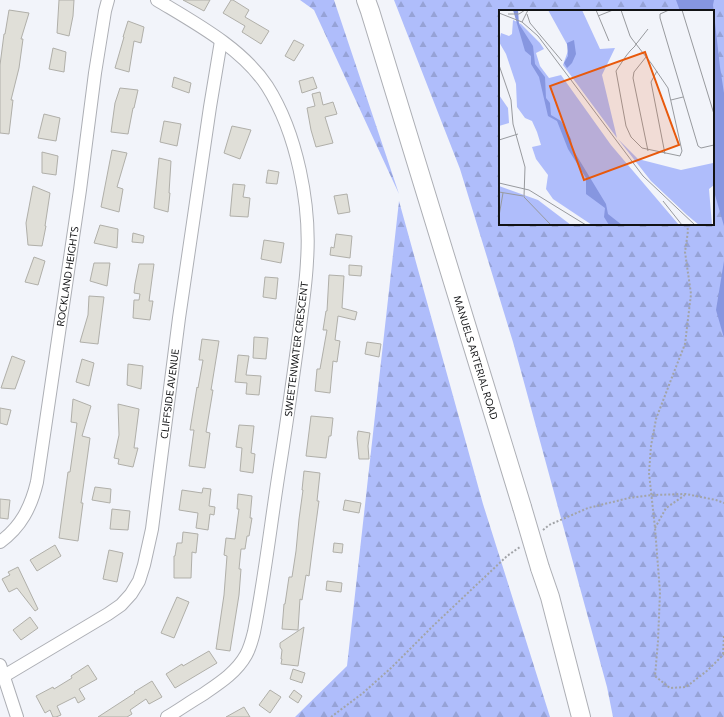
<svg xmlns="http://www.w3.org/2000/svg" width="724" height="717" viewBox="0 0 724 717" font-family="Commissioner,sans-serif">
<defs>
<pattern id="forest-firs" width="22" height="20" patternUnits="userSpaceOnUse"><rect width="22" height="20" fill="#afbdfb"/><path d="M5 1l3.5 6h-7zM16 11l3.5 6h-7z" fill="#96a2d6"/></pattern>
</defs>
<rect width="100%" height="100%" fill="#f2f4fa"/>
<g fill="url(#forest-firs)" fill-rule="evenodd">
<polygon points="300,0 334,0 399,194 314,10"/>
<path d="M394 0H724V717H613L607 687 513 342 460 169ZM500 11H713V224H500Z"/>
<polygon points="399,201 483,504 550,717 295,717 347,666"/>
</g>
<g fill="#8696e0">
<polygon points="676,0 714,0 713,5 720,67 724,93 724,226 713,188 713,11 680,11"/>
<polygon points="724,261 724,338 716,310"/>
</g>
<g fill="#e0dfd8" stroke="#b0afa9">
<polygon points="59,0 74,0 73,16 69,36 57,33"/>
<polygon points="183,0 210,0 204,11"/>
<polygon points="231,0 233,0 249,10 245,17 269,31 261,44 242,32 245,26 223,13"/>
<polygon points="9,10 29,13 21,39 23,39 19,68 11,100 13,100 9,134 0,133 0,65 4,34 5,34"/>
<polygon points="128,21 144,27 141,43 134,41 129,72 115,68 124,37 123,37"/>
<polygon points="294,40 304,45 294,61 285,56"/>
<polygon points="53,48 66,52 64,72 49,69"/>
<polygon points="174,77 191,83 189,93 172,87"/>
<polygon points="313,77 317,88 302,93 299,81"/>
<polygon points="120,88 138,90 134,108 133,108 128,134 111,132 115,103"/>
<polygon points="320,92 323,105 333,102 337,114 325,117 333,143 316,147 311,130 307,108 315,106 312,94"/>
<polygon points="44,114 60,118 56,141 38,138"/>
<polygon points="164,121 181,124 177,146 160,142"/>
<polygon points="232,126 251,130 240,159 224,153"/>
<polygon points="112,150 127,153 117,187 123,189 119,212 101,207"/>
<polygon points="42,152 58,156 56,175 42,173"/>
<polygon points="159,158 171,161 169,193 170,193 168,212 154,208"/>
<polygon points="268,170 279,172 277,184 266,183"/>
<polygon points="233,184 245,185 243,197 250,198 248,217 230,216"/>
<polygon points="33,186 50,193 45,226 46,226 42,246 28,245 26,223"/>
<polygon points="347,194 350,212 338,214 334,196"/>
<polygon points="100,225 118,229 117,248 94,243"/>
<polygon points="133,233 144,236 143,243 132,242"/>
<polygon points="336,234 352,236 350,258 330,255 331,247 334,248"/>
<polygon points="264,240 284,243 281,263 261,259"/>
<polygon points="34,257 45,261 38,285 25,282"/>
<polygon points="94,263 110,263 107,286 90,281"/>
<polygon points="139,264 154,264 149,301 153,301 150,320 133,318 134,300 139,300 140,294 134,293 135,284"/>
<polygon points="349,265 362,266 361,276 349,275"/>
<polygon points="329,275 344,276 342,308 357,312 355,320 338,316 335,340 340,341 337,362 333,361 330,393 315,391 317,369 320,369 327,330 323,330 326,311 327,311"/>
<polygon points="265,277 278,278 276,299 263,297"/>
<polygon points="89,296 104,297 98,344 80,342 88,315"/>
<polygon points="254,337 268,338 266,359 253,358"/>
<polygon points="202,339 219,341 211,390 213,390 206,432 210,433 205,468 189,466 194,430 190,430 197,387 198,388 203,360 199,360"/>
<polygon points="367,342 381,344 379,357 365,354"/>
<polygon points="238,355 249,356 246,375 261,376 259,395 246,394 247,383 235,382"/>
<polygon points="12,356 25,361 15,389 1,388"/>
<polygon points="82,359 94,363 89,386 76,382"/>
<polygon points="128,364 143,366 141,389 127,385"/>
<polygon points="73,399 91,406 82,436 90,438 81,503 83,503 78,541 59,538 68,472 70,472 77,423 71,422"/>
<polygon points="118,404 139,409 134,448 138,448 133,467 118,464 119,459 114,458 119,435"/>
<polygon points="0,408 11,410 7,425 0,423"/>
<polygon points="311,416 333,418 331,436 329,436 326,458 306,456"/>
<polygon points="239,425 254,426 251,453 255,454 253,473 240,471 242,448 236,447"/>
<polygon points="358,431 370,433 368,446 369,459 359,459 357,438"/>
<polygon points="304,471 320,473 317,501 319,501 312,552 309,576 306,575 302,600 300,599 298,630 282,629 284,604 285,604 289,577 292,577 296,551 299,519 303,490 302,490"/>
<polygon points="95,487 111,489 110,503 92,500"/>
<polygon points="203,488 211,489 209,506 215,507 214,515 210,514 208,530 196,528 198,513 179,510 182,490 202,493"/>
<polygon points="238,494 252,496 250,518 252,518 249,536 247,536 245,549 241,549 239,569 241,569 239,595 230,651 216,649 224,595 227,556 224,555 226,538 235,539 239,509 237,509"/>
<polygon points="0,499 10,500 8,519 0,518"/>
<polygon points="345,500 361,503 359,513 343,510"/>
<polygon points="112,509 130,511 128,530 110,529"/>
<polygon points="183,532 198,534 196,553 192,552 191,578 174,578 174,556 175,556 177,543 182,543"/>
<polygon points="334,543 343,544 342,553 333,552"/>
<polygon points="55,545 61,556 37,571 30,560"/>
<polygon points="109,550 123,553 117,582 103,579"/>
<polygon points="18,567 38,609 35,611 17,588 9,592 2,579 10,575 8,572"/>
<polygon points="327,581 342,583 341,592 326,590"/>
<polygon points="177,597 189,602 174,638 161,633"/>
<polygon points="30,617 38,628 21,640 13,630"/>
<polygon points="304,627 298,666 281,664 282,659 281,659 282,650 280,647 280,643"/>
<polygon points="209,651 217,663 175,688 166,674 182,664 183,666"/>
<polygon points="88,665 97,679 79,689 85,699 78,703 75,697 57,706 61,715 56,717 53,717 50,710 45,713 36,696 53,687 54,689 72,678 71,676"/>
<polygon points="293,669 305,673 302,683 290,679"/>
<polygon points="152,681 162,697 149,704 146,699 130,710 132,714 127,717 98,717 135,693 134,692"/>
<polygon points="270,690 281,697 270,713 259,705"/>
<polygon points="294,690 302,696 298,703 289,697"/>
<polygon points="244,707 250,717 226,717"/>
</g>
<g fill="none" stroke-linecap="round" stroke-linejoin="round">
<defs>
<g id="minor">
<path d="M157 0C195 23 242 48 267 86 297 133 311 205 307 261 306 285 302 309 299 334 293 378 287 422 280 465 271 521 265 577 254 632 252 640 250 648 246 655 236 673 218 684 202 695 190 702 179 710 167 717"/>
<path id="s1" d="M0 542C21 527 31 507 37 482L80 190 95 73 105 11 108 0"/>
<polyline points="0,665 17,717"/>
<path id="s2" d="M4 676 108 614 121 605 131 594 139 581 144 565 152 529 179 318 210 107 221 41"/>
</g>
<g id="secondary">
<path id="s3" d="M366 0 370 11 522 507"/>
<polyline points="540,568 550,597 581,717"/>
</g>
</defs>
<use href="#minor" stroke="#adafb5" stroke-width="14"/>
<use href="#secondary" stroke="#adafb5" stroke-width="20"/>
<g stroke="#a2a4a8" stroke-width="2" stroke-dasharray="2 2" stroke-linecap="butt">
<polyline points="687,224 688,231 685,252 691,294 685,344 674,372 656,419 651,446 649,473 655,528 660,592 658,641 655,676 670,688 686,687 708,670 724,654"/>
<polyline points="655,528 666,508 685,495"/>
<polyline points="543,530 549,525 588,508 629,498 652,495 686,494 716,500 724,503"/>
<polyline points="723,654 724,636"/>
<polyline points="331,717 363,693 391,668 434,625 507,556 520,547"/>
</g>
<use href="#minor" stroke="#fff" stroke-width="12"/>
<use href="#secondary" stroke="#fff" stroke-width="18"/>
<defs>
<polyline id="secondary-bridge" points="522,507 540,568"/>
</defs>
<use href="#secondary-bridge" stroke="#adafb5" stroke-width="20" stroke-linecap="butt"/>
<use href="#secondary-bridge" stroke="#fff" stroke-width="18"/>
</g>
<g text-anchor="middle" stroke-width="3" stroke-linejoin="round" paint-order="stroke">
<g font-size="10" fill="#121315" stroke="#fff">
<text dy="4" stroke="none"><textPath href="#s1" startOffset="280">ROCKLAND HEIGHTS</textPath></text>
<text transform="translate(296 349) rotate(-83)" y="4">SWEETENWATER CRESCENT</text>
<text dy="4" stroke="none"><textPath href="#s3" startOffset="374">MANUELS ARTERIAL ROAD</textPath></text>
<text dy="4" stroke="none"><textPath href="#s2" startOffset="357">CLIFFSIDE AVENUE</textPath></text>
</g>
</g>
<g transform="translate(499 10)">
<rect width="215" height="215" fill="#f2f4fa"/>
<path d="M49 0H83L101 39 116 38 103 65 118 128 64 55 70 38ZM14 10 22 14 41 33 45 39 37 43 41 56 50 68 62 65 112 135 180 215H93L54 189 47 179 49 165 37 149 33 137 42 135 38 122 33 111 26 108 18 97 17 74 7 44 0 32 2 23 10 26 13 24ZM0 85 9 98 10 113 0 116ZM119 129 139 149 182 160 214 153 215 175 210 179 213 215H200L188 205 152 171ZM0 176 39 190 72 215H0Z" fill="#afbdfb"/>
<path d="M14 0H19L20 14 34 36 36 54 46 67 47 88 51 93 52 105 62 111 72 129 73 138 107 194 109 204 123 215H131H110L105 207 106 198 87 184V168L69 139 58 111 49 106 40 67 32 54V46L26 41ZM75 30 77 44 73 53 68 58 65 53 69 46 68 33Z" fill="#8696e0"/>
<path fill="none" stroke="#989a9e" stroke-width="1" d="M97 0 110 31M122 0 131 26 133 29 137 34 144 43 152 53 169 78 183 141 181 146 143 138 132 127 127 116 117 61 127 46 131 41 136 36 137 34 138 33 149 19M170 0 161 4V8L199 136 202 138 215 135M183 0 215 104M0 3 23 12 39 26 144 166M9 4H20L26 0M28 4 31 13 63 51M99 6 114 0M23 12 29 0M147 47 135 62 134 68 149 141M0 55 12 90 14 114 26 157 25 187 52 215M158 61 152 72 166 144M172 90 184 87M0 130 19 124M144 166 196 215M0 173 30 180 87 215M0 182 24 186M164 191 183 215M0 206 4 183"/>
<path fill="#e8590c" fill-opacity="0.15" stroke="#e8590c" stroke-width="2" d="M146 42 180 135 85 170 51 76Z"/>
<rect width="215" height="215" fill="none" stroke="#121315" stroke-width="2"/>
</g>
</svg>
